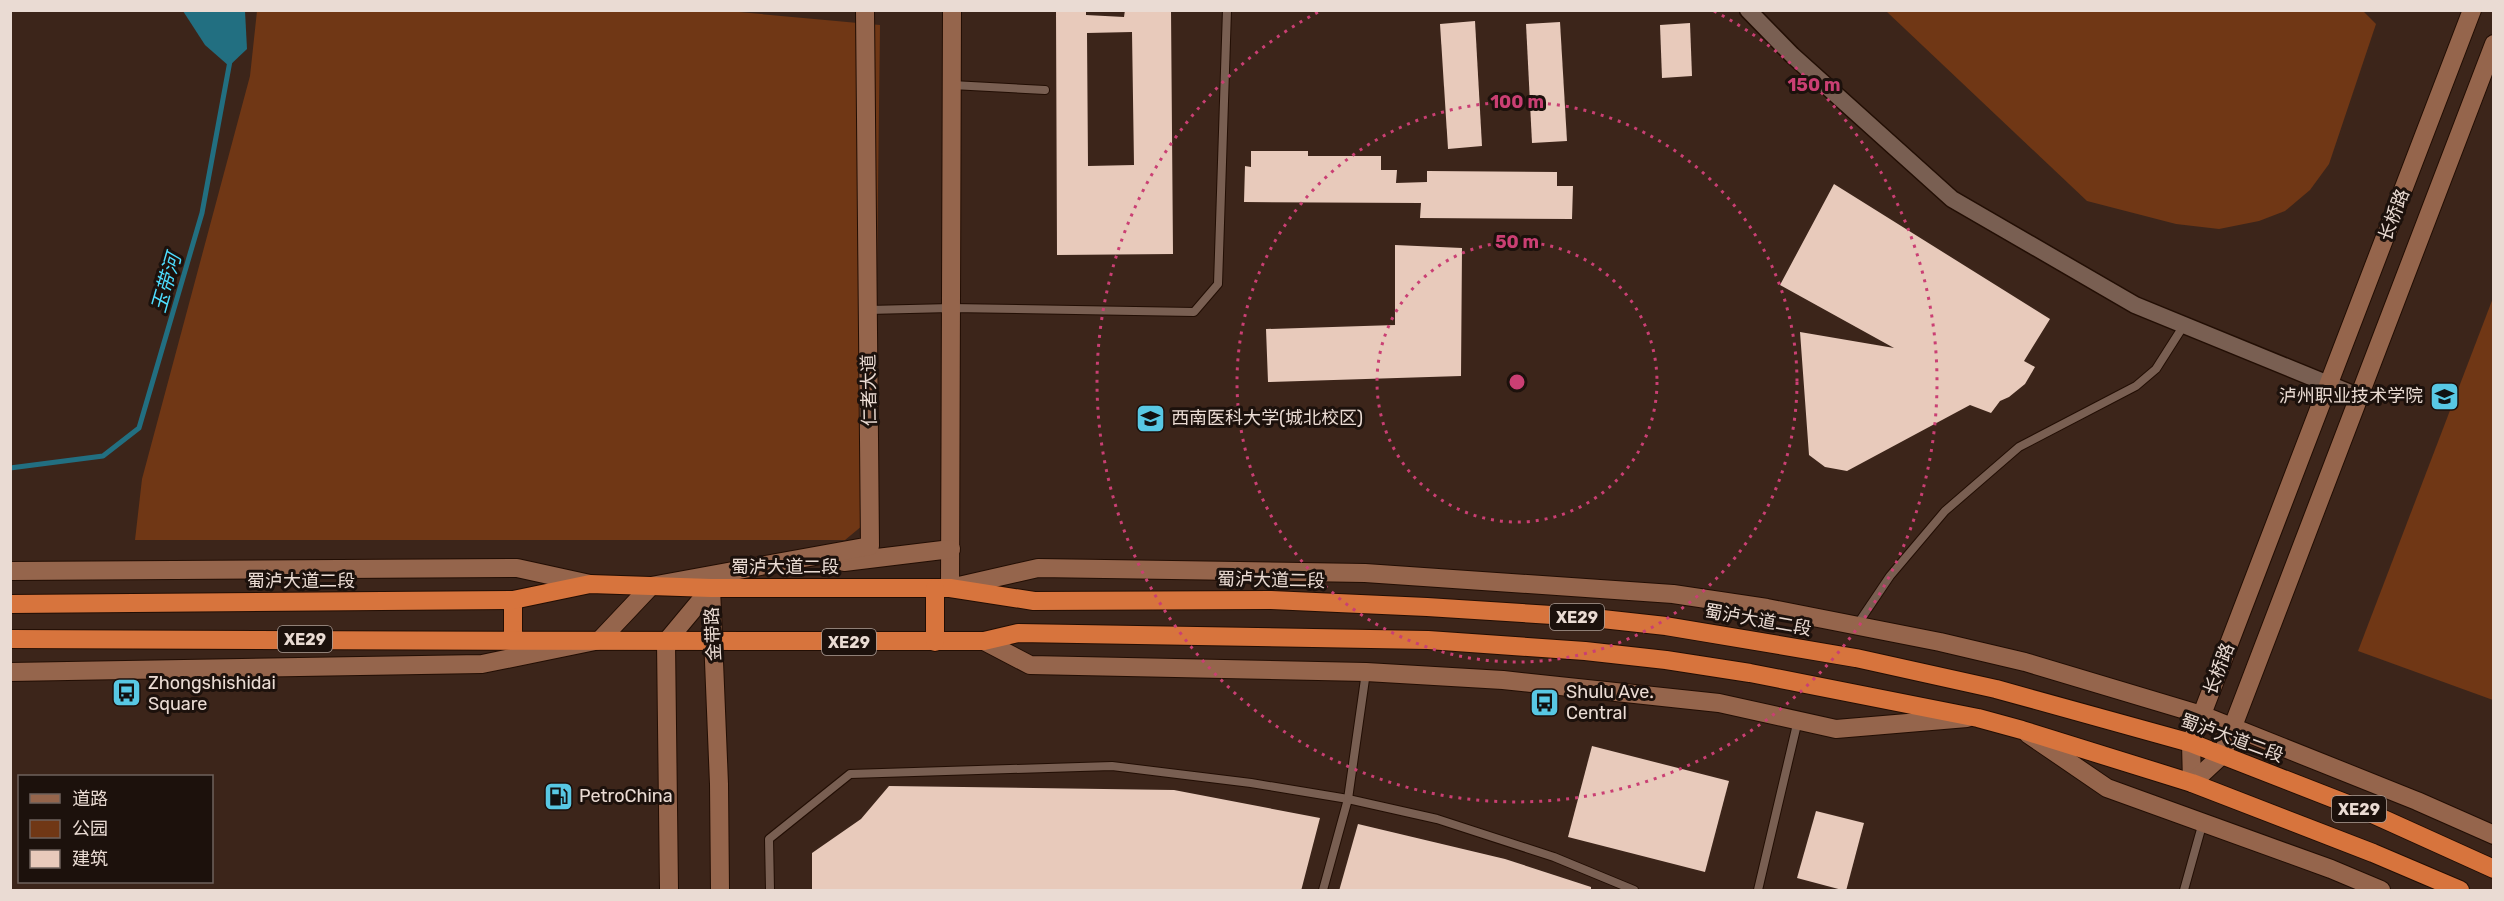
<svg xmlns="http://www.w3.org/2000/svg" width="2504" height="901" viewBox="0 0 2504 901" font-family="Rubik,'Noto Sans SC',sans-serif">
<rect width="100%" height="100%" fill="#3c251a"/>
<g fill="#703715">
<polygon points="717,10 880,25 874,516 845,540 135,540 142,479 250,76 257,11"/>
<polygon points="2362,10 2376,24 2329,164 2310,190 2285,211 2259,221 2219,229 2176,224 2087,201 1886,11"/>
<polygon points="2493,298 2494,700 2493,700 2358,651"/>
</g>
<polygon fill="#226f81" points="183,11 245,11 247,49 229,66 205,45"/>
<g fill="none" stroke-linecap="round" stroke-linejoin="round">
<polyline stroke="#226f81" stroke-width="5" points="10,468 103,456 139,428 202,213 230,61"/>
</g>
<g fill="#e8cabb" fill-rule="evenodd">
<path d="M1056 10H1086V15L1124 17 1125 10H1171L1173 254 1057 255ZM1132 32 1134 165 1088 166 1087 33Z"/>
<polygon points="1475,21 1482,146 1448,149 1440,24"/>
<polygon points="1560,22 1567,141 1532,143 1526,24"/>
<polygon points="1690,23 1692,76 1662,78 1660,25"/>
<polygon points="1251,151 1308,151 1308,156 1381,156 1381,170 1397,170 1396,183 1427,182 1427,171 1557,172 1557,186 1573,186 1572,219 1420,218 1421,203 1244,202 1245,166 1251,167"/>
<polygon points="1834,184 2050,319 2024,361 2035,367 2025,384 2009,397 2000,401 1991,413 1970,405 1847,471 1825,467 1809,455 1800,332 1894,348 1780,285"/>
<polygon points="1395,245 1462,248 1461,376 1268,382 1266,329 1395,325"/>
<polygon points="1592,746 1729,781 1705,872 1568,837"/>
<polygon points="889,786 1174,790 1320,818 1301,891 812,891 812,853 861,819"/>
<polygon points="1816,811 1864,823 1846,891 1797,878"/>
<polygon points="1358,824 1505,859 1591,887 1591,891 1339,891"/>
</g>
<g fill="none" stroke-linecap="round" stroke-linejoin="round">
<defs>
<g id="lane">
<polyline points="952,85 1045,90"/>
<polyline points="868,310 951,308 1194,312 1218,284 1227,10"/>
<polyline points="1857,625 1890,576 1945,511 2019,447 2136,386 2156,369 2184,325"/>
<polyline points="770,890 769,839 850,774 1112,766 1251,783 1348,799 1437,819 1554,857 1634,890"/>
<polyline points="1323,890 1348,799 1366,672"/>
<polyline points="1758,890 1798,720"/>
<polyline points="2184,890 2203,822"/>
</g>
<polyline id="street" points="1748,10 1792,55 1952,199 2135,305 2360,397"/>
<g id="secondary">
<polyline points="952,10 950,588 1038,568 1365,573 1673,594 1767,608 1940,642 2025,662 2202,715 2417,801 2494,835"/>
<polyline points="844,562 951,549"/>
<polyline points="10,571 517,568 590,584"/>
<polyline points="711,588 719,784 720,890"/>
<polyline points="984,641 1030,665 1366,672 1503,680 1719,703 1836,729 1967,718"/>
<polyline points="10,672 482,664 600,640 651,586 870,546 865,10"/>
<polyline points="2028,734 2107,788 2331,869 2381,890"/>
<polyline points="2192,783 2191,743 2472,10"/>
<polyline points="2192,783 2222,755 2494,44"/>
<polyline points="669,890 666,642 711,588"/>
</g>
<g id="highway">
<polyline points="513,600 513,639"/>
<polyline points="10,604 513,600 590,584 711,588 950,588 1034,601 1271,600 1427,607 1584,617 1666,626 1856,658 1996,689 2191,743 2368,812 2494,869"/>
<path d="M10 639C335 639 659 643 984 641L1018 633 1428 640 1585 651 1666 660 1750 673 1978 718 2022 730 2192 783 2373 853 2460 890"/>
<polyline points="935,642 935,588"/>
</g>
</defs>
<use href="#lane" stroke="#220e04" stroke-width="10"/>
<use href="#street" stroke="#220e04" stroke-width="19"/>
<use href="#secondary" stroke="#220e04" stroke-width="20"/>
<use href="#highway" stroke="#220e04" stroke-width="20"/>
<use href="#lane" stroke="#795f52" stroke-width="8"/>
<use href="#street" stroke="#795f52" stroke-width="16"/>
<use href="#secondary" stroke="#95654c" stroke-width="18"/>
<use href="#highway" stroke="#d7743d" stroke-width="18"/>
</g>
<g fill="none" stroke="#ca3f73" stroke-width="3" stroke-dasharray="3 6">
<circle cx="1517" cy="382" r="140"/>
<circle cx="1517" cy="382" r="280"/>
<path d="M1714 11A420 420 0 1 1 1320 11"/>
</g>
<defs>
<symbol id="university-square" viewBox="-11 -11 22 22"><rect x="-9" y="-9" width="18" height="18" rx="4" fill="#58c8e4" stroke="#1c110c"/><path d="M0-5L7-2L0 1L-7-2ZM-4 1L0 2.5L4 1V4Q0 6-4 4Z" fill="#111"/></symbol>
<symbol id="bus-square" viewBox="-11 -11 22 22"><rect x="-9" y="-9" width="18" height="18" rx="4" fill="#58c8e4" stroke="#1c110c"/><path d="M-5-6H5V4H4V6H2V4H-2V6H-4V4H-5ZM-3.5-4V0h7V-4ZM-3.5 1.2v1.5H-2V1.2ZM2 1.2v1.5H3.5V1.2Z" fill="#111"/></symbol>
<symbol id="fuel-square" viewBox="-11 -11 22 22"><rect x="-9" y="-9" width="18" height="18" rx="4" fill="#58c8e4" stroke="#1c110c"/><path d="M-5.5-6h7V0h2V4h1.3V-2.5L3-4.5l.8-.8L6-3V5H2.5V1h-1V6h-7ZM-4.2-4.7v3.2H.2V-4.7Z" fill="#111"/></symbol>
</defs>
<g fill-rule="evenodd">
<use href="#university-square" x="2428" y="380" width="33" height="33"/>
<use href="#university-square" x="1134" y="402" width="33" height="33"/>
<use href="#bus-square" x="110" y="676" width="33" height="33"/>
<use href="#bus-square" x="1528" y="686" width="33" height="33"/>
<use href="#fuel-square" x="542" y="780" width="33" height="33"/>
</g>
<g text-anchor="middle" stroke-width="6" stroke-linejoin="round" paint-order="stroke">
<g fill="#1c110c" stroke="#ac9e97" stroke-width="1.5">
<rect x="1550" y="604" width="54" height="26" rx="4.5"/>
<rect x="278" y="626" width="54" height="26" rx="4.5"/>
<rect x="822" y="629" width="54" height="26" rx="4.5"/>
<rect x="2332" y="796" width="54" height="26" rx="4.5"/>
</g>
<g font-size="16" font-weight="bold" fill="#eadbd3">
<text x="1577" y="623">XE29</text>
<text x="305" y="645">XE29</text>
<text x="849" y="648">XE29</text>
<text x="2359" y="815">XE29</text>
</g>
<g font-size="18" fill="#eadbd3" stroke="#1c110c">
<text transform="translate(2394 215) rotate(-69)" y="6">长桥路</text>
<text transform="translate(869 390) rotate(-91)" y="6">仁者大道</text>
<text x="785" y="573">蜀泸大道二段</text>
<text transform="translate(1271 580) rotate(1)" y="6">蜀泸大道二段</text>
<text x="301" y="587">蜀泸大道二段</text>
<text transform="translate(1758 620) rotate(10)" y="6">蜀泸大道二段</text>
<text transform="translate(713 634) rotate(-93)" y="6">金带路</text>
<text transform="translate(2219 669) rotate(-69)" y="6">长桥路</text>
<text transform="translate(2232 738) rotate(20)" y="6">蜀泸大道二段</text>
</g>
<g font-size="18" fill="#eadbd3" stroke="#1c110c" text-anchor="start">
<text x="2423" y="402" text-anchor="end">泸州职业技术学院</text>
<text x="1171" y="424">西南医科大学(城北校区)</text>
<text x="148" y="689">Zhongshishidai<tspan x="148" dy="21">Square</tspan></text>
<text x="1566" y="698">Shulu Ave.<tspan x="1566" dy="21">Central</tspan></text>
<text x="579" y="802">PetroChina</text>
</g>
<g font-size="20" font-style="italic" fill="#4eddfe" stroke="#1c110c">
<text transform="translate(166 283) rotate(-74)" y="7">玉带河</text>
</g>
</g>
<circle cx="1517" cy="382" r="9" fill="#ca3f73" stroke="#1c110c" stroke-width="3"/>
<g font-size="18" text-anchor="middle" font-weight="bold" fill="#ca3f73" stroke="#1c110c" stroke-width="6" stroke-linejoin="round" paint-order="stroke">
<text x="1814" y="91">150 m</text>
<text x="1517" y="108">100 m</text>
<text x="1517" y="248">50 m</text>
</g>
<rect width="2504" height="901" fill="none" stroke="#eadbd3" stroke-width="24"/>
<rect x="18" y="775" width="195" height="108" fill="#1c110c" stroke="#6e625c" stroke-width="1.5"/>
<rect x="30" y="794" width="30" height="9" fill="#95654c" stroke="#6e625c" stroke-width="1.5"/>
<text x="72" y="805" font-size="18" fill="#eadbd3">道路</text>
<rect x="30" y="820" width="30" height="18" fill="#703715" stroke="#6e625c" stroke-width="1.5"/>
<text x="72" y="835" font-size="18" fill="#eadbd3">公园</text>
<rect x="30" y="850" width="30" height="18" fill="#e8cabb" stroke="#6e625c" stroke-width="1.5"/>
<text x="72" y="865" font-size="18" fill="#eadbd3">建筑</text>
</svg>
